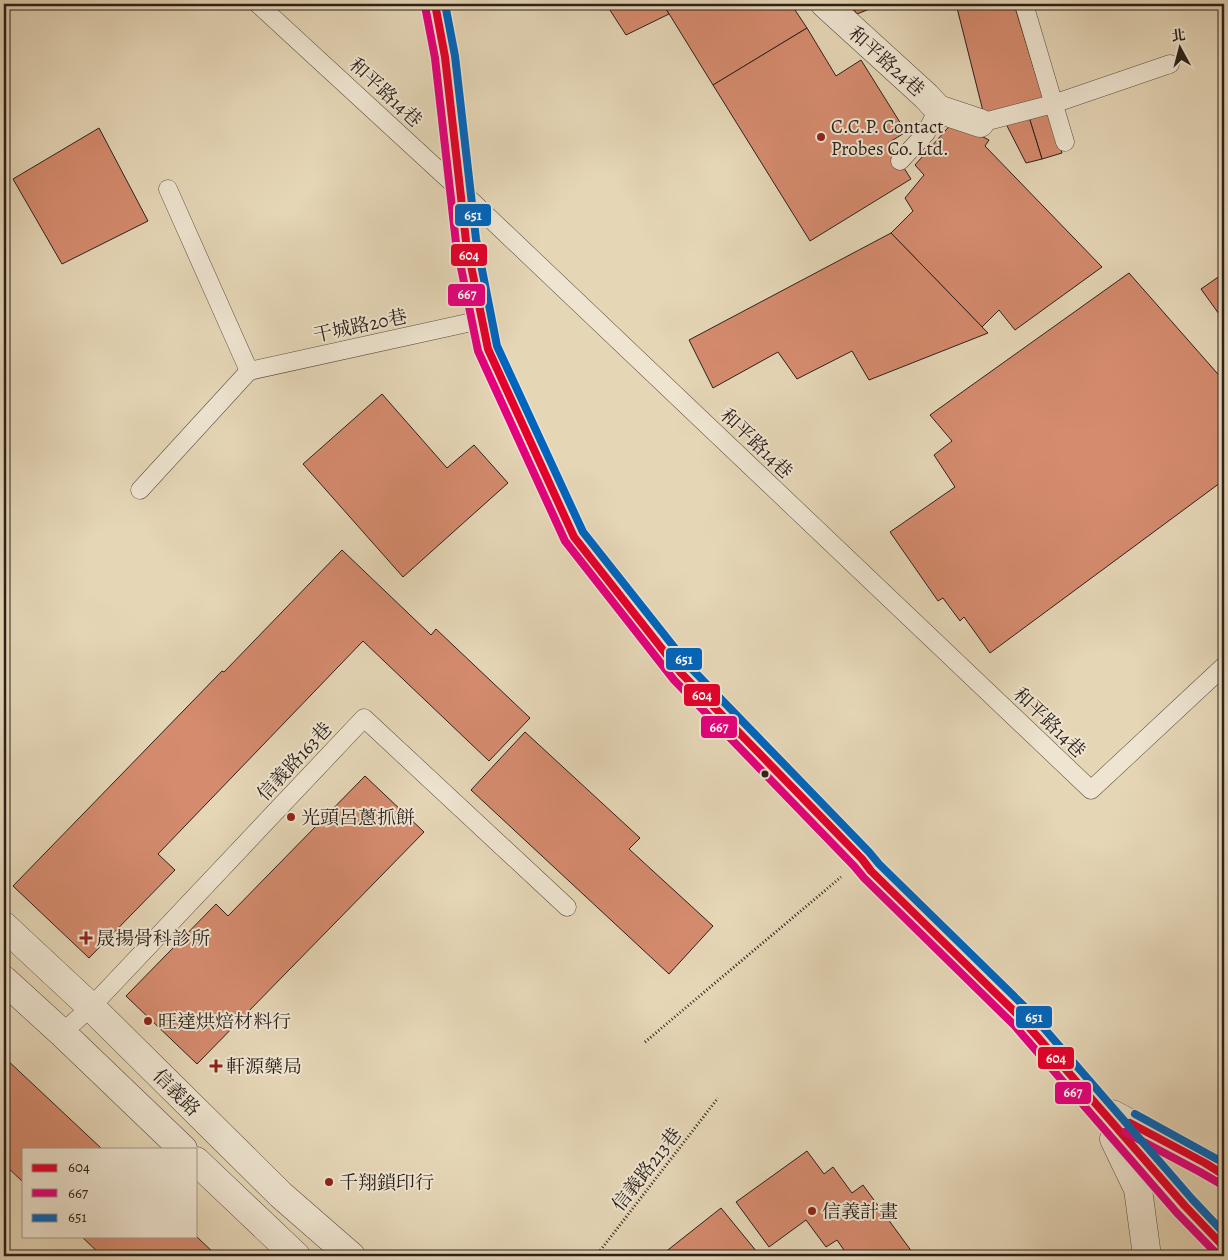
<svg xmlns="http://www.w3.org/2000/svg" width="1228" height="1260" viewBox="0 0 1228 1260" font-family="Alegreya,'Noto Serif TC',serif">
<rect width="100%" height="100%" fill="#e5d6b6"/>
<filter id="stains"><feTurbulence type="fractalNoise" baseFrequency=".004" numOctaves="4"/><feColorMatrix values="0 0 0 0 .2 0 0 0 0 .09 0 0 0 0 .02 0 0 0 .5 -.17"/></filter>
<radialGradient id="worn" r=".72"><stop offset=".6" stop-color="#630" stop-opacity="0"/><stop offset="1" stop-color="#630" stop-opacity=".3"/></radialGradient>
<g fill="#d58b6e" stroke="#2c201b">
<polygon points="606,4 663,4 669,14 626,35"/>
<polygon points="663,4 791,4 807,28 713,85"/>
<polygon points="850,4 882,4 857,14"/>
<polygon points="956,4 1014,4 1043,98 984,115"/>
<polygon points="807,28 836,76 861,60 906,132 888,143 911,179 810,241 713,85"/>
<polygon points="1049,110 1062,153 1042,159 1029,117"/>
<polygon points="1029,117 1042,159 1026,163 1005,122"/>
<polygon points="953,122 989,140 985,146 1102,267 1015,330 999,310 982,327 891,233 913,211 905,198 924,175 915,165"/>
<polygon points="99,128 148,221 62,264 13,179"/>
<polygon points="891,233 988,333 869,380 852,351 797,379 778,352 713,388 689,340"/>
<polygon points="1129,273 1224,381 1224,480 990,653 964,617 960,621 943,598 938,601 890,532 955,487 934,455 952,441 930,415"/>
<polygon points="1224,273 1224,321 1201,289"/>
<polygon points="382,394 447,468 474,445 508,483 403,577 303,464"/>
<polygon points="342,550 431,635 436,629 530,718 489,761 363,641 158,854 175,870 89,958 13,886 222,671 224,672"/>
<polygon points="525,732 640,838 629,849 713,926 669,974 471,790"/>
<polygon points="365,776 424,832 197,1064 126,996 216,904 228,916"/>
<polygon points="4,1057 102,1149 24,1149 24,1183 4,1164"/>
<polygon points="807,1151 824,1174 833,1167 852,1193 863,1185 915,1256 848,1256 837,1240 826,1247 806,1220 769,1247 736,1202"/>
<polygon points="721,1208 757,1252 752,1256 666,1256 664,1253"/>
<polygon points="81,1236 196,1236 217,1256 102,1256"/>
</g>
<g fill="none" stroke-linecap="round" stroke-linejoin="round">
<defs>
<g id="service">
<polyline points="258,4 460,190 1091,790 1224,666"/>
<polyline points="1024,4 1065,142"/>
<polyline points="980,123 1053,104 1170,64"/>
<polyline points="900,161 926,133 938,109"/>
<polyline points="168,189 249,371"/>
<polyline points="140,490 249,371 481,320"/>
<polyline points="62,1033 91,1007 364,718 567,907"/>
</g>
<g id="minor">
<polyline points="435,4 445,57 466,241 481,320 488,349 574,537 681,673 862,859 871,871 1021,1018 1185,1206 1224,1247"/>
<polyline points="825,4 926,96 938,109 980,123"/>
<polyline points="1112,1114 1205,1163 1224,1175"/>
<polyline points="1114,1139 1138,1189 1147,1256"/>
</g>
<g id="tertiary">
<polyline points="4,926 91,1007 281,1195 351,1256"/>
<polyline points="4,980 62,1033 183,1149"/>
<polyline points="196,1161 296,1256"/>
</g>
</defs>
<use href="#service" stroke="#5a4e42" stroke-width="19"/>
<use href="#minor" stroke="#5a4e42" stroke-width="29"/>
<use href="#tertiary" stroke="#5a4e42" stroke-width="29"/>
<g stroke="#2c201b" stroke-width="3" stroke-dasharray="1 2.5" stroke-linecap="butt">
<polyline points="645,1042 841,877"/>
<polyline points="596,1256 718,1098"/>
</g>
<use href="#service" stroke="#eee4d0" stroke-width="18"/>
<use href="#minor" stroke="#eee4d0" stroke-width="28"/>
<use href="#tertiary" stroke="#eee4d0" stroke-width="28"/>
<defs>
<g id="bus-1">
<polyline points="435,4 445,57 466,241 488,349 574,537 681,673 862,859 871,871 1021,1018 1185,1206 1224,1247"/>
<polyline points="1130,1123 1205,1163 1224,1175"/>
</g>
<g id="bus-2">
<polyline points="425,6 435,58 456,243 478,351 565,541 674,680 854,866 864,878 1014,1025 1177,1213 1217,1254"/>
<polyline points="1125,1132 1200,1172 1219,1183"/>
</g>
<g id="bus-3">
<polyline points="445,4 455,56 476,239 497,346 583,532 689,666 869,852 879,864 1029,1011 1192,1199 1224,1233"/>
<polyline points="1135,1114 1224,1163"/>
</g>
</defs>
<use href="#bus-1" stroke="#eee4d0" stroke-width="11"/>
<use href="#bus-2" stroke="#eee4d0" stroke-width="11"/>
<use href="#bus-3" stroke="#eee4d0" stroke-width="11"/>
<use href="#bus-1" stroke="#e4002b" stroke-width="8"/>
<use href="#bus-2" stroke="#e5007d" stroke-width="8"/>
<use href="#bus-3" stroke="#0065bd" stroke-width="8"/>
</g>
<g fill="#8f2418" stroke="#eee4d0" stroke-width="2">
<circle cx="821" cy="137" r="5"/>
<circle cx="291" cy="817" r="5"/>
<path d="M83.5 930.5h5v5h5v5h-5v5h-5v-5h-5v-5h5z"/>
<circle cx="148" cy="1021" r="5"/>
<path d="M213.5 1058.5h5v5h5v5h-5v5h-5v-5h-5v-5h5z"/>
<circle cx="329" cy="1182" r="5"/>
<circle cx="812" cy="1211" r="5"/>
</g>
<circle fill="#2c201b" stroke="#eee4d0" stroke-width="2" cx="765" cy="774" r="4.5"/>
<g text-anchor="middle" stroke-width="4" stroke-linejoin="round" paint-order="stroke">
<g font-size="19" fill="#2c201b" stroke="#eee4d0">
<text transform="translate(887 61) rotate(42)" y="7">和平路24巷</text>
<text transform="translate(386 92) rotate(43)" y="7">和平路14巷</text>
<text transform="translate(360 325) rotate(-12)" y="7">干城路20巷</text>
<text transform="translate(757 443) rotate(44)" y="7">和平路14巷</text>
<text transform="translate(1050 722) rotate(44)" y="7">和平路14巷</text>
<text transform="translate(294 761) rotate(-47)" y="7">信義路163巷</text>
<text transform="translate(177 1092) rotate(45)" y="7">信義路</text>
<text transform="translate(646 1169) rotate(-52)" y="7">信義路213巷</text>
</g>
<g font-size="19" fill="#2c201b" stroke="#eee4d0" text-anchor="start">
<text x="831" y="133">C.C.P. Contact<tspan x="831" dy="22">Probes Co. Ltd.</tspan></text>
<text x="301" y="824">光頭呂蔥抓餅</text>
<text x="96" y="945">晟揚骨科診所</text>
<text x="158" y="1028">旺達烘焙材料行</text>
<text x="226" y="1073">軒源藥局</text>
<text x="339" y="1189">千翔鎖印行</text>
<text x="822" y="1218">信義計畫</text>
</g>
</g>
<g stroke="#eee4d0" stroke-width="2">
<rect x="454" y="203" width="38" height="24" rx="5" fill="#0065bd"/>
<rect x="450" y="243" width="38" height="24" rx="5" fill="#e4002b"/>
<rect x="447" y="283" width="39" height="24" rx="5" fill="#e5007d"/>
<rect x="665" y="647" width="38" height="24" rx="5" fill="#0065bd"/>
<rect x="683" y="683" width="38" height="24" rx="5" fill="#e4002b"/>
<rect x="700" y="715" width="38" height="24" rx="5" fill="#e5007d"/>
<rect x="1015" y="1005" width="38" height="24" rx="5" fill="#0065bd"/>
<rect x="1037" y="1046" width="38" height="24" rx="5" fill="#e4002b"/>
<rect x="1054" y="1081" width="38" height="24" rx="5" fill="#e5007d"/>
</g>
<g font-size="14" text-anchor="middle" font-weight="bold" fill="#fff">
<text x="473" y="220">651</text>
<text x="469" y="260">604</text>
<text x="467" y="299">667</text>
<text x="684" y="664">651</text>
<text x="702" y="700">604</text>
<text x="719" y="732">667</text>
<text x="1034" y="1022">651</text>
<text x="1056" y="1063">604</text>
<text x="1073" y="1097">667</text>
</g>
<rect width="1228" height="1260" fill="none" stroke="#e5d6b6" stroke-width="20"/>
<rect x="5" y="5" width="1218" height="1250" fill="none" stroke="#2c201b" stroke-width="2.5"/>
<rect x="10" y="10" width="1208" height="1240" fill="none" stroke="#2c201b"/>
<rect x="22" y="1148" width="175" height="90" fill="#eee4d0" stroke="#a09688"/>
<rect x="32" y="1164" width="25" height="8" fill="#e4002b" stroke="#a09688"/>
<text x="68" y="1172" font-size="15" fill="#2c201b">604</text>
<rect x="32" y="1189" width="25" height="8" fill="#e5007d" stroke="#a09688"/>
<text x="68" y="1198" font-size="15" fill="#2c201b">667</text>
<rect x="32" y="1214" width="25" height="8" fill="#0065bd" stroke="#a09688"/>
<text x="68" y="1222" font-size="15" fill="#2c201b">651</text>
<g transform="translate(1180 48) rotate(353)" stroke="#eee4d0" stroke-width="4" paint-order="stroke">
<path d="M0-4L9 19L0 12L-9 19Z" fill="#2c201b"/>
<text y="-8" font-size="14" font-weight="bold" text-anchor="middle" fill="#2c201b">北</text>
</g>
<rect width="100%" height="100%" filter="url(#stains)"/>
<rect width="100%" height="100%" fill="url(#worn)"/>
</svg>
